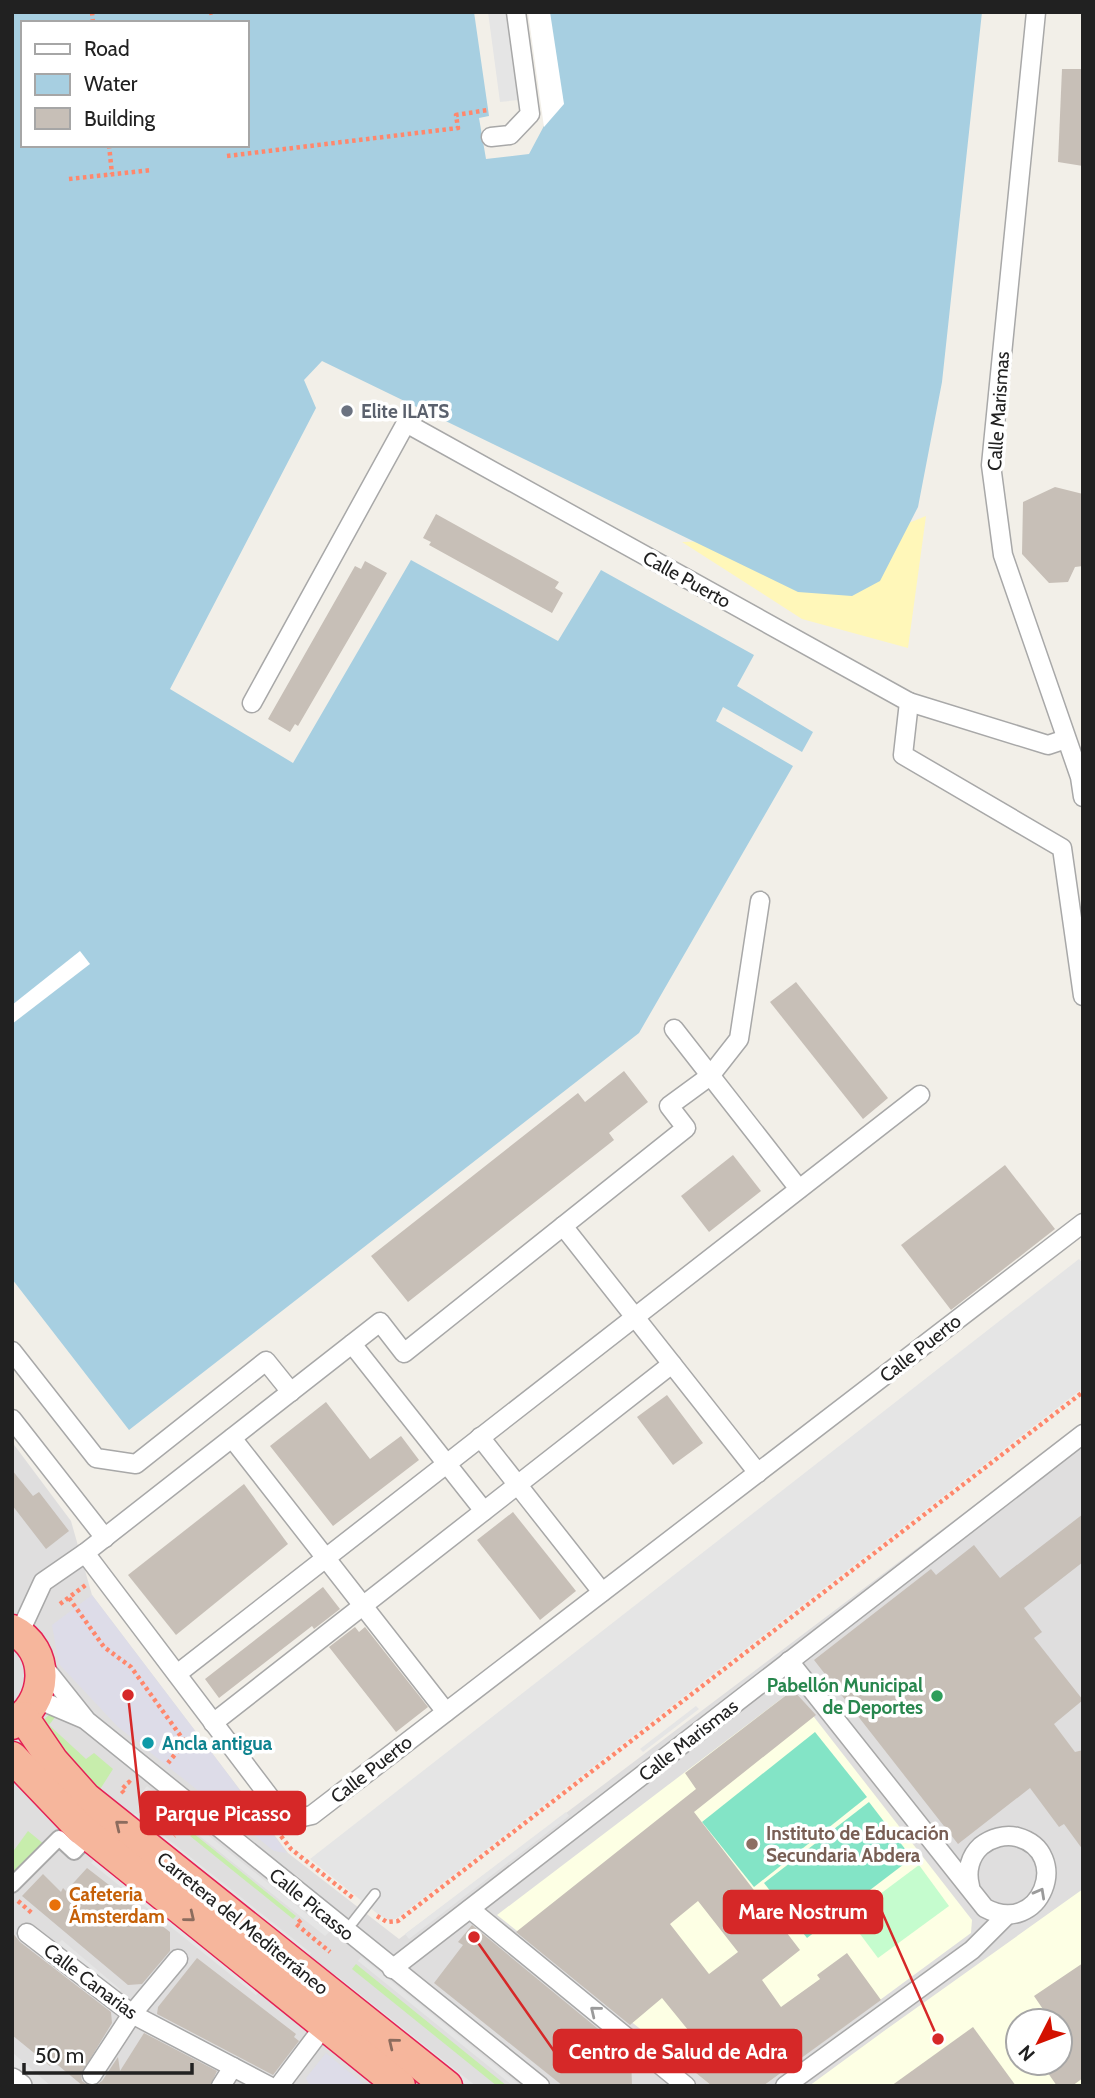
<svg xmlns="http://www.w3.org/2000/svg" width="1095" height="2098" viewBox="0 0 1095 2098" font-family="Cabin,sans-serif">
<rect width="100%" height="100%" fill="#f2efe8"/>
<path fill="#dfdede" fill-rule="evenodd" d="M1083 1423V2086H12V1442L71 1521 92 1595 288 1853 399 1939ZM1018 2021H1060V2063H1018Z"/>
<g fill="#fdffe4" fill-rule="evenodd">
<polygon points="793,1690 972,1920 971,1933 763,2086 712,2086 497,1915"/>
<path d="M1083 1889V2086H809L884 2031ZM1018 2021H1060V2063H1018Z"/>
</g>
<g fill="#c7edac">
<polygon points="49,1715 56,1716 49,1725 86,1759 94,1753 113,1769 99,1791 72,1768 42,1721"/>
<polygon points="28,1831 45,1845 12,1877 12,1853"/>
<polygon points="193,1833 296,1916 293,1919 190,1836"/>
<polygon points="356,1964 507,2086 497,2086 352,1969"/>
</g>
<polygon fill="#fff7b9" points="926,516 908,648 802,619 682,542 879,535"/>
<polygon fill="#c5fcce" points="919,1865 949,1906 878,1958 848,1918"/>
<g fill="#83e4c6">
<polygon points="815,1732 867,1797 754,1887 702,1822"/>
<polygon points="869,1802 912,1858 807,1938 764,1883"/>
</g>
<g fill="#e5e5e5">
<polygon points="488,12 506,12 518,100 500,102"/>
<polygon points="1079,1259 1083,1264 1083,1388 396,1919 388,1920 379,1915 310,1859"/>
<polygon points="696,1706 699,1709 643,1752 640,1749"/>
<polygon points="147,1786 329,1932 325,1936 143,1791"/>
<polygon points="566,1812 569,1816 409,1939 405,1934"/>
<polygon points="135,1813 311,1953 308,1957 132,1817"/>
<polygon points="95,1858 261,1990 256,1995 91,1863"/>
<polygon points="62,1940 121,1990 117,1995 58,1944"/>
<polygon points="361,1957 521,2086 513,2086 358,1961"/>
<polygon points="336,1975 476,2086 467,2086 333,1979"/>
<polygon points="12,2052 51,2086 34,2086 12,2067"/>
</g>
<g fill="#dddce8">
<polygon points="92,1595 221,1765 287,1853 274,1851 117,1726 59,1664 52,1625"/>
<polygon points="326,2053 366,2086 314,2086 308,2083 306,2078"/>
</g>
<path fill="#a7cfe1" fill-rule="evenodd" d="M12 12H474L489 116 479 118 486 159 529 154 553 109 542 12H982L942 382 918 507 880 581 852 596 798 592 322 361 304 380 316 408 170 689 293 763 411 560 558 641 601 570 754 655 737 686 813 732 802 752 723 707 716 721 793 766 639 1033 129 1430 12 1279ZM23 23H247V145H23Z"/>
<g fill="#fff">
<polygon points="528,12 550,12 564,104 544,127"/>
<polygon points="80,951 90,964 12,1024 12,1005"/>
</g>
<g fill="#c7bfb7" fill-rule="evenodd">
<polygon points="1062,69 1083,69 1083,166 1058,162"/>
<polygon points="1055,487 1083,494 1083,566 1075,567 1068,582 1049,583 1022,554 1023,502"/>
<polygon points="436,514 559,582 555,588 563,593 552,613 429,545 431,542 423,538"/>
<polygon points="365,561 387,573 298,726 295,724 290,732 268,719 355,566 361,569"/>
<polygon points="796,982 888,1098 863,1119 770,1002"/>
<polygon points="624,1071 648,1102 609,1133 614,1140 408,1302 371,1256 578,1093 585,1102"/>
<polygon points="733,1155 761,1191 709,1232 681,1196"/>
<polygon points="1005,1165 1055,1229 951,1310 901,1245"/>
<polygon points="667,1395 703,1443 673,1465 637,1417"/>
<polygon points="326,1402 370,1459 401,1436 419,1460 333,1526 270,1446"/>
<polygon points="12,1470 33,1496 39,1492 69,1531 46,1549 12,1505"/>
<polygon points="244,1484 288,1544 176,1635 128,1575"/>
<polygon points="513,1512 576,1591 540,1620 477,1540"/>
<polygon points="1083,1514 1083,1562 1024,1608 1042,1632 1034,1638 1083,1700 1054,1724 1075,1752 1083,1750 1083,1850 1064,1824 1059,1827 1030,1788 958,1844 814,1660 931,1569 936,1575 974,1545 1000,1578"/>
<polygon points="323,1587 340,1609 314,1629 312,1626 219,1698 205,1679"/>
<polygon points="355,1627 359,1632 365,1627 428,1707 396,1732 329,1647"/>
<path d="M793 1690 816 1715 694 1812 800 1950 762 1980 781 2007 820 1979 817 1975 847 1953 881 2000 763 2086H712L687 2066 706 2052 662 1998 630 2025 516 1932 696 1789 685 1773ZM698 1901 738 1952 709 1974 670 1924Z"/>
<polygon points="87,1868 170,1932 170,1951 142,1984 128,1985 22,1896 43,1874 61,1892 63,1888 66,1891"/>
<polygon points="472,1925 631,2056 632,2086 563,2086 434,1983 463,1945 458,1942"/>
<polygon points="12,1932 20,1942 111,2012 112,2023 81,2074 82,2081 89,2086 83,2086 53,2061 50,2066 12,2035"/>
<polygon points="197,1958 296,2034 294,2037 299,2041 273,2075 157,2014 158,2007"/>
<polygon points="1083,1963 1083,2078 1072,2086 1057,2086 1041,2063 1060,2063 1060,2021 1051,2021 1034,1996"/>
<polygon points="973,2027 1016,2086 891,2086"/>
<polygon points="144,2033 217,2071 210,2086 95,2086 102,2081 118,2057 120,2071"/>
</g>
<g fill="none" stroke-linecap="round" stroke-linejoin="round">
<defs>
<polyline id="service" points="353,1922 375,1894"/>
<polyline id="pedestrian" points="12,1885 59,1838 74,1852 90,1835"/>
<g id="minor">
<polyline points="1036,12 991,465 1003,555 1080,777 1083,797"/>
<polyline points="491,137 510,135 530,114 516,12"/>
<polyline points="909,702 1048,745 1066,739"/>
<polyline points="252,703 406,423 909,702 903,755 1062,848 1083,996"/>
<polyline points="674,1029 799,1189"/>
<polyline points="563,1226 758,1473"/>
<polyline points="352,1344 484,1511"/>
<polyline points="12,1351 96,1458 136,1464 266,1361 291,1392"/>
<polyline points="12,1419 105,1538"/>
<polyline points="480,1437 602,1592"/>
<polyline points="232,1438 446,1712"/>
<polyline points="85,1553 281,1812 294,1819 312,1815 1083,1223"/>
<polyline points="19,1634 43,1582 85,1553 380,1322 404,1353 686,1128 669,1106 710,1076 739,1039 760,901"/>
<path d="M789 1661 985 1908C1041 1938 1073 1852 1017 1837 1005 1834 991 1838 981 1846 970 1856 966 1871 970 1886"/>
<polyline points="40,1662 87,1721 540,2086"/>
<polyline points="177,1674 920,1095"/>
<polyline points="37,1699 84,1719"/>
<polyline points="213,1723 672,1364"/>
<polyline points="470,1909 686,2086"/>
<polyline points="27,1933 132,2014 269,2086"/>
<polyline points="392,1969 1083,1434"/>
<polyline points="92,2075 132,2014 178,1959"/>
<polyline points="221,2086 233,2067"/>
<polyline points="279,2086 325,2025"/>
<polyline points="785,2086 972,1950 1007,1915"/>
</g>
<polyline id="tertiary" points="12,2080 20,2086"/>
<g id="trunk">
<path d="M12 1630C52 1649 48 1704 12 1724"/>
<polyline points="23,1717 53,1761 86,1798 447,2086"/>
<polyline points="12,1757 80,1828 400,2086"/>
</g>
</defs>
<use href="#service" stroke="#a8a8a8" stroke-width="12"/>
<use href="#pedestrian" stroke="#a8a8a8" stroke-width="18"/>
<use href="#minor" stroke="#a8a8a8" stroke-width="21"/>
<use href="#tertiary" stroke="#a8a8a8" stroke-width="26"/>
<use href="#trunk" stroke="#e42154" stroke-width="33"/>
<g stroke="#ff876c" stroke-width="4.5" stroke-dasharray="3.5 3.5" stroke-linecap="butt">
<polyline points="92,12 93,23"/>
<polyline points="209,13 214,12"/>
<polyline points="109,145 112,174"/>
<polyline points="227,156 458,128 456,115 488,110"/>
<polyline points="69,179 152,170"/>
<polyline points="69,1598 104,1647 131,1667 185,1742 168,1763"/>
<polyline points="60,1604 87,1584"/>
<polyline points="124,1793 121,1790 129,1782 131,1784"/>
<polyline points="160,1808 183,1828 174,1836"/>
<polyline points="281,1836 291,1849 353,1898"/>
<polyline points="18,1901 33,1914"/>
<polyline points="377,1916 387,1922 398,1921 1083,1392"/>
<polyline points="301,1920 296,1924 330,1952"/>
</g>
<use href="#service" stroke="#fff" stroke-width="9"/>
<use href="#pedestrian" stroke="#fff" stroke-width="14"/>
<use href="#minor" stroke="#fff" stroke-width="18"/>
<use href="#tertiary" stroke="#fff" stroke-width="23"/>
<use href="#trunk" stroke="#f6b69c" stroke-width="30"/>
</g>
<defs><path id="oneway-chevron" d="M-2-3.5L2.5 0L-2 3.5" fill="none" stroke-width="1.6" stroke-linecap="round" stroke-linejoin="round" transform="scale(1.75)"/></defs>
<g stroke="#8c6c5e">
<use href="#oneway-chevron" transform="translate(120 1825) rotate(-141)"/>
<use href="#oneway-chevron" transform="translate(190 1917) rotate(39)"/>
<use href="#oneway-chevron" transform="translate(393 2043) rotate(-141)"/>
</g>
<g stroke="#9b9b9b">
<use href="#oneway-chevron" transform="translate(1040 1893) rotate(-61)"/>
<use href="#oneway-chevron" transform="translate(595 2011) rotate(-141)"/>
</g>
<circle fill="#6b7280" stroke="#fff" stroke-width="2.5" cx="347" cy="411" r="7"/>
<circle fill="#2e9e5b" stroke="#fff" stroke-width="2.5" cx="937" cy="1696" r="7"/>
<circle fill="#0f9aa8" stroke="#fff" stroke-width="2.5" cx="148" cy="1743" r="7"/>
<circle fill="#8d6e63" stroke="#fff" stroke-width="2.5" cx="752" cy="1844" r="7"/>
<circle fill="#e8710a" stroke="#fff" stroke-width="2.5" cx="55" cy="1905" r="7"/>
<g text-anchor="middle" stroke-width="7" stroke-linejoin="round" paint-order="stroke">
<g font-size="19" font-weight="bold" fill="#5b616d" stroke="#fff" text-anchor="start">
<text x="361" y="418">Elite ILATS</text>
</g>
<g font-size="19" fill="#212121" stroke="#fff">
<text transform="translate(998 411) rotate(-86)" y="7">Calle Marismas</text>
<text transform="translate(687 579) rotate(29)" y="7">Calle Puerto</text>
<text transform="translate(920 1348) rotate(-38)" y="7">Calle Puerto</text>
<text transform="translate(688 1740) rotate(-38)" y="7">Calle Marismas</text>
<text transform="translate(371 1769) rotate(-38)" y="7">Calle Puerto</text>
<text transform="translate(312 1904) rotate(39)" y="7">Calle Picasso</text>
<text transform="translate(243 1923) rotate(39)" y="7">Carretera del Mediterráneo</text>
<text transform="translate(91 1981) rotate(37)" y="7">Calle Canarias</text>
</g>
<g font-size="19" font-weight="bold" fill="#27864d" stroke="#fff" text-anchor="end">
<text x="923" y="1692">Pabellón Municipal<tspan x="923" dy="22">de Deportes</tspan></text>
</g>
<g font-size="19" font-weight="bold" fill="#0d838f" stroke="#fff" text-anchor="start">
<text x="162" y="1750">Ancla antigua</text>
</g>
<g font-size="19" font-weight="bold" fill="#785e54" stroke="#fff" text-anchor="start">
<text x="766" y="1840">Instituto de Educación<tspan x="766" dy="22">Secundaria Abdera</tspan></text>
</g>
<g font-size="19" font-weight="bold" fill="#c56008" stroke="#fff" text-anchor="start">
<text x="69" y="1901">Cafeteria<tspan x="69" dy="22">Ámsterdam</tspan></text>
</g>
</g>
<path fill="none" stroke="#d62828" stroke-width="2.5" d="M128 1695L141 1813M938 2039L882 1912M474 1937L554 2051"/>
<g fill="#d62828" stroke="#fff" stroke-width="2.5">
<circle cx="128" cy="1695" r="7"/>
<circle cx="938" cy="2039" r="7"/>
<circle cx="474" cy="1937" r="7"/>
</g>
<g fill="#d62828" stroke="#d62828" stroke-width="2.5">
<rect x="141" y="1792" width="164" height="42" rx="7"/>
<rect x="724" y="1891" width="158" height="42" rx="7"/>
<rect x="554" y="2030" width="247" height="42" rx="7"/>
</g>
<g font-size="21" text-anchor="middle" font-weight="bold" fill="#fff">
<text x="223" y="1821">Parque Picasso</text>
<text x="803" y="1919">Mare Nostrum</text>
<text x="678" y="2059">Centro de Salud de Adra</text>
</g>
<rect width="1095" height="2098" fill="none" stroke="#212121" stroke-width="28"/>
<rect x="21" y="21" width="228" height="126" fill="#ffffff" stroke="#a6a6a6" stroke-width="2"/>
<rect x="35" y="44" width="35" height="10" fill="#ffffff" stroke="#a6a6a6" stroke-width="2"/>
<text x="84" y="56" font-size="21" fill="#212121">Road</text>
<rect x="35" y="74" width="35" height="21" fill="#a7cfe1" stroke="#a6a6a6" stroke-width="2"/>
<text x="84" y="91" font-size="21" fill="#212121">Water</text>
<rect x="35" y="108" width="35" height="21" fill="#c7bfb7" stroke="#a6a6a6" stroke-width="2"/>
<text x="84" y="126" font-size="21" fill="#212121">Building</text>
<g transform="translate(1039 2042) rotate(228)"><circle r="33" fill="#ffffff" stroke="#a6a6a6" stroke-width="2"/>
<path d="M0-5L12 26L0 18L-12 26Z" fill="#d31100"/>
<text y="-10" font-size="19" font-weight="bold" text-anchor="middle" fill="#212121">N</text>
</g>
<path d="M24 2063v10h168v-10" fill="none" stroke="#212121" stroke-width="3.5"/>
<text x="35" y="2063" font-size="21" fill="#212121" stroke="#ffffff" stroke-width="5" paint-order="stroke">50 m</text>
</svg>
